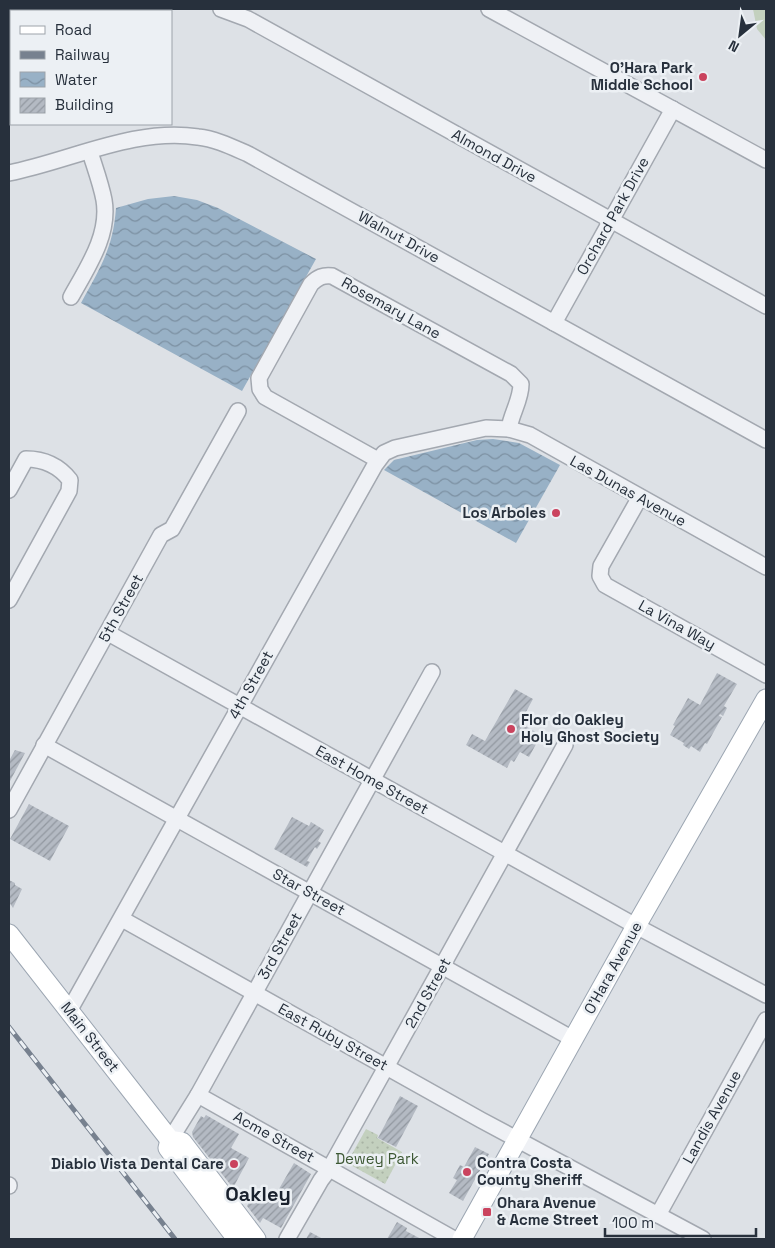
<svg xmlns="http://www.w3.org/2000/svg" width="775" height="1248" viewBox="0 0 775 1248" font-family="'Space Grotesk',sans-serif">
<defs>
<pattern id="grass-dots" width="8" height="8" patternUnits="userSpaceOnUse" patternTransform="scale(1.25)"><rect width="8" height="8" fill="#c3d0be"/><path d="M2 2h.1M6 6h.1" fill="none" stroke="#a8b3a4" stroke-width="1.8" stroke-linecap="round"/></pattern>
<pattern id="water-waves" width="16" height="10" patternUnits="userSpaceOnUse" patternTransform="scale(1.25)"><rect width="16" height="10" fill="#98b1c6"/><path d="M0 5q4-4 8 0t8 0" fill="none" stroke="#7c90a2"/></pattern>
<pattern id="building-hatch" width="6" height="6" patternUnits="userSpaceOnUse" patternTransform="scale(1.25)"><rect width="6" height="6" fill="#b4bac3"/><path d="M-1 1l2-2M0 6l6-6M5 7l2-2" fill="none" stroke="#9298a0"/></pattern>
</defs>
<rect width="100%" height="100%" fill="#dde1e6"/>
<polygon fill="url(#grass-dots)" points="366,1129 378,1135 377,1138 402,1152 385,1184 347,1163"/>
<polygon fill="#c3d0be" points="753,9 766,9 766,40 757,29"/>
<g fill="url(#water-waves)">
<path d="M174 196 197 200 218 208 316 259 242 391 81 303C100 268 113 249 116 208L148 199Z"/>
<polygon points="493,439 519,443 560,465 516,543 384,470 394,460 477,440"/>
</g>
<g fill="url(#building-hatch)">
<polygon points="717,673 737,684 724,706 727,708 723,716 720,714 719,716 722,717 707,744 705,743 700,752 691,746 689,749 683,745 684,743 670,735 675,726 673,725 688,698 700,705"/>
<polygon points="515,689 533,699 520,723 541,735 529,757 520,752 514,762 511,760 507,768 466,745 472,734 485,741"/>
<polygon points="15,750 25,753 9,783 9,761"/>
<polygon points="29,804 69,826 50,861 10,839"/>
<polygon points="292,817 309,826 311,822 324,830 318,841 321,843 317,849 315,847 307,861 310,862 307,867 274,849"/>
<polygon points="9,880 15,883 15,885 22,889 13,908 9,902"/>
<polygon points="400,1096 418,1106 396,1147 378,1138"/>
<polygon points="206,1115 239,1134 231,1148 249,1158 233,1188 193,1137 192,1132 201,1116 204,1118"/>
<polygon points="475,1147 489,1154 463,1201 449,1193 457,1180 453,1178 460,1165 464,1167"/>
<polygon points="294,1163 311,1174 281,1228 263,1218 260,1223 247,1206 256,1189 264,1194 263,1195 272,1201"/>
<polygon points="397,1222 407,1228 406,1231 421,1239 387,1239"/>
<polygon points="310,1232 323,1239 306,1239"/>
</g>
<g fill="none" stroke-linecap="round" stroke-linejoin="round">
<defs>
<g id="minor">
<polyline points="115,9 116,11"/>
<polyline points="221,9 248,19 766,306"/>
<polyline points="489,9 766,160"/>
<polyline points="136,11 145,9"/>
<polyline points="9,51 11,50"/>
<path d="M9 173C70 161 135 127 198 137 216 139 232 147 248 154L766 440"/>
<path d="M71 297C87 268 110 235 104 200 101 184 95 168 90 152"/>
<polyline points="554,323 673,109"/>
<path d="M378 460 265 397 260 389 259 378 311 284C318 277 323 275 332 276L511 374 521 384C521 400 511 414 509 429"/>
<path d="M9 490 26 459C45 459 59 466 70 480L69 491 9 600"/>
<polyline points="640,497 601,566 600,576 605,585 766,675"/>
<polyline points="108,633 636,926 766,995"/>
<polyline points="44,745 573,1039"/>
<polyline points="9,810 161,535 172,529 238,411"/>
<polyline points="122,919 481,1120 703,1239"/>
<polyline points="69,1011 375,465 384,453 395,448 486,428 509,429 530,435 766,567"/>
<polyline points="198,1095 454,1239"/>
<polyline points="170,1140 198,1095 432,672"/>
<polyline points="9,1186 9,1185"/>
<polyline points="658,1215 766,1020"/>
<polyline points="287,1239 321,1180 330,1168 565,745"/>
</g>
<g id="major">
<polyline points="9,934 170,1140 182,1142 256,1239"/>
<polyline points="170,1140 168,1148 237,1239"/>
<polyline points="462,1239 640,919 766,699"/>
</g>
</defs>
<use href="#minor" stroke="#a3a8b0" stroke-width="18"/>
<use href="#major" stroke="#9ca6b2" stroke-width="21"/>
<use href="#minor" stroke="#eff1f5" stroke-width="15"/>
<use href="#major" stroke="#fff" stroke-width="19"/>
<defs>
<polyline id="rail" points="9,1027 175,1239"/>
</defs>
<use href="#rail" stroke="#77818f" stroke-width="5"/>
<use href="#rail" stroke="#ecf0f4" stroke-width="3" stroke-dasharray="9" stroke-linecap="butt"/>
</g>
<g fill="#ca435e" stroke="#ecf0f4" stroke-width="2">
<circle cx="703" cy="77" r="5"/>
<circle cx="556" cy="513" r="5"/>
<circle cx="511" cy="729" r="5"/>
<circle cx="234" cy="1164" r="5"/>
<circle cx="467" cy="1172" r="5"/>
<rect x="482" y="1207" width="10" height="10" rx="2.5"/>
</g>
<g text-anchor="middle" stroke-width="5" stroke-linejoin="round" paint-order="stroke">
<g font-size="15" font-weight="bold" fill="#27303c" stroke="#ecf0f4" text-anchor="end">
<text x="693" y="73">O'Hara Park<tspan x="693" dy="17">Middle School</tspan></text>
<text x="546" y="518">Los Arboles</text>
<text x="521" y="725" text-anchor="start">Flor do Oakley<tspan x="521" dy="17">Holy Ghost Society</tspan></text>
<text x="477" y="1168" text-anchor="start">Contra Costa<tspan x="477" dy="17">County Sheriff</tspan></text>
<text x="224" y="1169">Diablo Vista Dental Care</text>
<text x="497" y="1208" text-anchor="start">Ohara Avenue<tspan x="497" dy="17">&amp; Acme Street</tspan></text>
</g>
<g font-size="15" fill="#27303c" stroke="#ecf0f4">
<text transform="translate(494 156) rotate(29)" y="5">Almond Drive</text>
<text transform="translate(613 216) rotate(-61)" y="5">Orchard Park Drive</text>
<text transform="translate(399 237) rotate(29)" y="5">Walnut Drive</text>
<text transform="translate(391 308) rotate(29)" y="5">Rosemary Lane</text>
<text transform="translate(628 491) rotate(29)" y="5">Las Dunas Avenue</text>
<text transform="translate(121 608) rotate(-61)" y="5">5th Street</text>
<text transform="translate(677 625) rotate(29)" y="5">La Vina Way</text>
<text transform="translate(251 685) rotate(-61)" y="5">4th Street</text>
<text transform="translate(372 780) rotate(29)" y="5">East Home Street</text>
<text transform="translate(309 892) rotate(29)" y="5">Star Street</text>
<text transform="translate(280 946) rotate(-61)" y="5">3rd Street</text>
<text transform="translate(613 968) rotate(-61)" y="5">O'Hara Avenue</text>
<text transform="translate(428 993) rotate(-61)" y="5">2nd Street</text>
<text transform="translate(90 1037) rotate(52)" y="5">Main Street</text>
<text transform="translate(333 1037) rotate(29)" y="5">East Ruby Street</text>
<text transform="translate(712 1117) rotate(-61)" y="5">Landis Avenue</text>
<text transform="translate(274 1137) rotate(29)" y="5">Acme Street</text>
</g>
<g font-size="15" fill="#3d5834" stroke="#ecf0f4">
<text x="377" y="1164">Dewey Park</text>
</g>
<g font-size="20" font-weight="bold" fill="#19212d" stroke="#ecf0f4">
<text x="258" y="1201">Oakley</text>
</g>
</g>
<rect width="775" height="1248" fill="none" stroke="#27303c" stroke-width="20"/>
<rect x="10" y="10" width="162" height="115" fill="#ecf0f4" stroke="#9da3aa"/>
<rect x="20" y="26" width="25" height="8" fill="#ffffff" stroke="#9da3aa"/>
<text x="55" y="35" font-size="15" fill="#27303c">Road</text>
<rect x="20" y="51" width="25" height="8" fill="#77818f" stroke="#9da3aa"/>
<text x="55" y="60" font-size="15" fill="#27303c">Railway</text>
<rect x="20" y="72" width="25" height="15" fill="url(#water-waves)" stroke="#9da3aa"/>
<text x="55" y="85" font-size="15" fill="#27303c">Water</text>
<rect x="20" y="98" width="25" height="15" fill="url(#building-hatch)" stroke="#9da3aa"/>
<text x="55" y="110" font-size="15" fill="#27303c">Building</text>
<g transform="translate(740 35) rotate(209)" stroke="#ecf0f4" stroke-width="4" paint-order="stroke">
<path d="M0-4L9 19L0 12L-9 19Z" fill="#27303c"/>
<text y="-8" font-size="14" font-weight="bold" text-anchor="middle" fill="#27303c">N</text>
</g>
<path d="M605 1228v8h151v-8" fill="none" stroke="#27303c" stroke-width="2.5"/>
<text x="612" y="1228" font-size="15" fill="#27303c" stroke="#ecf0f4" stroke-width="4" paint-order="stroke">100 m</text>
</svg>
